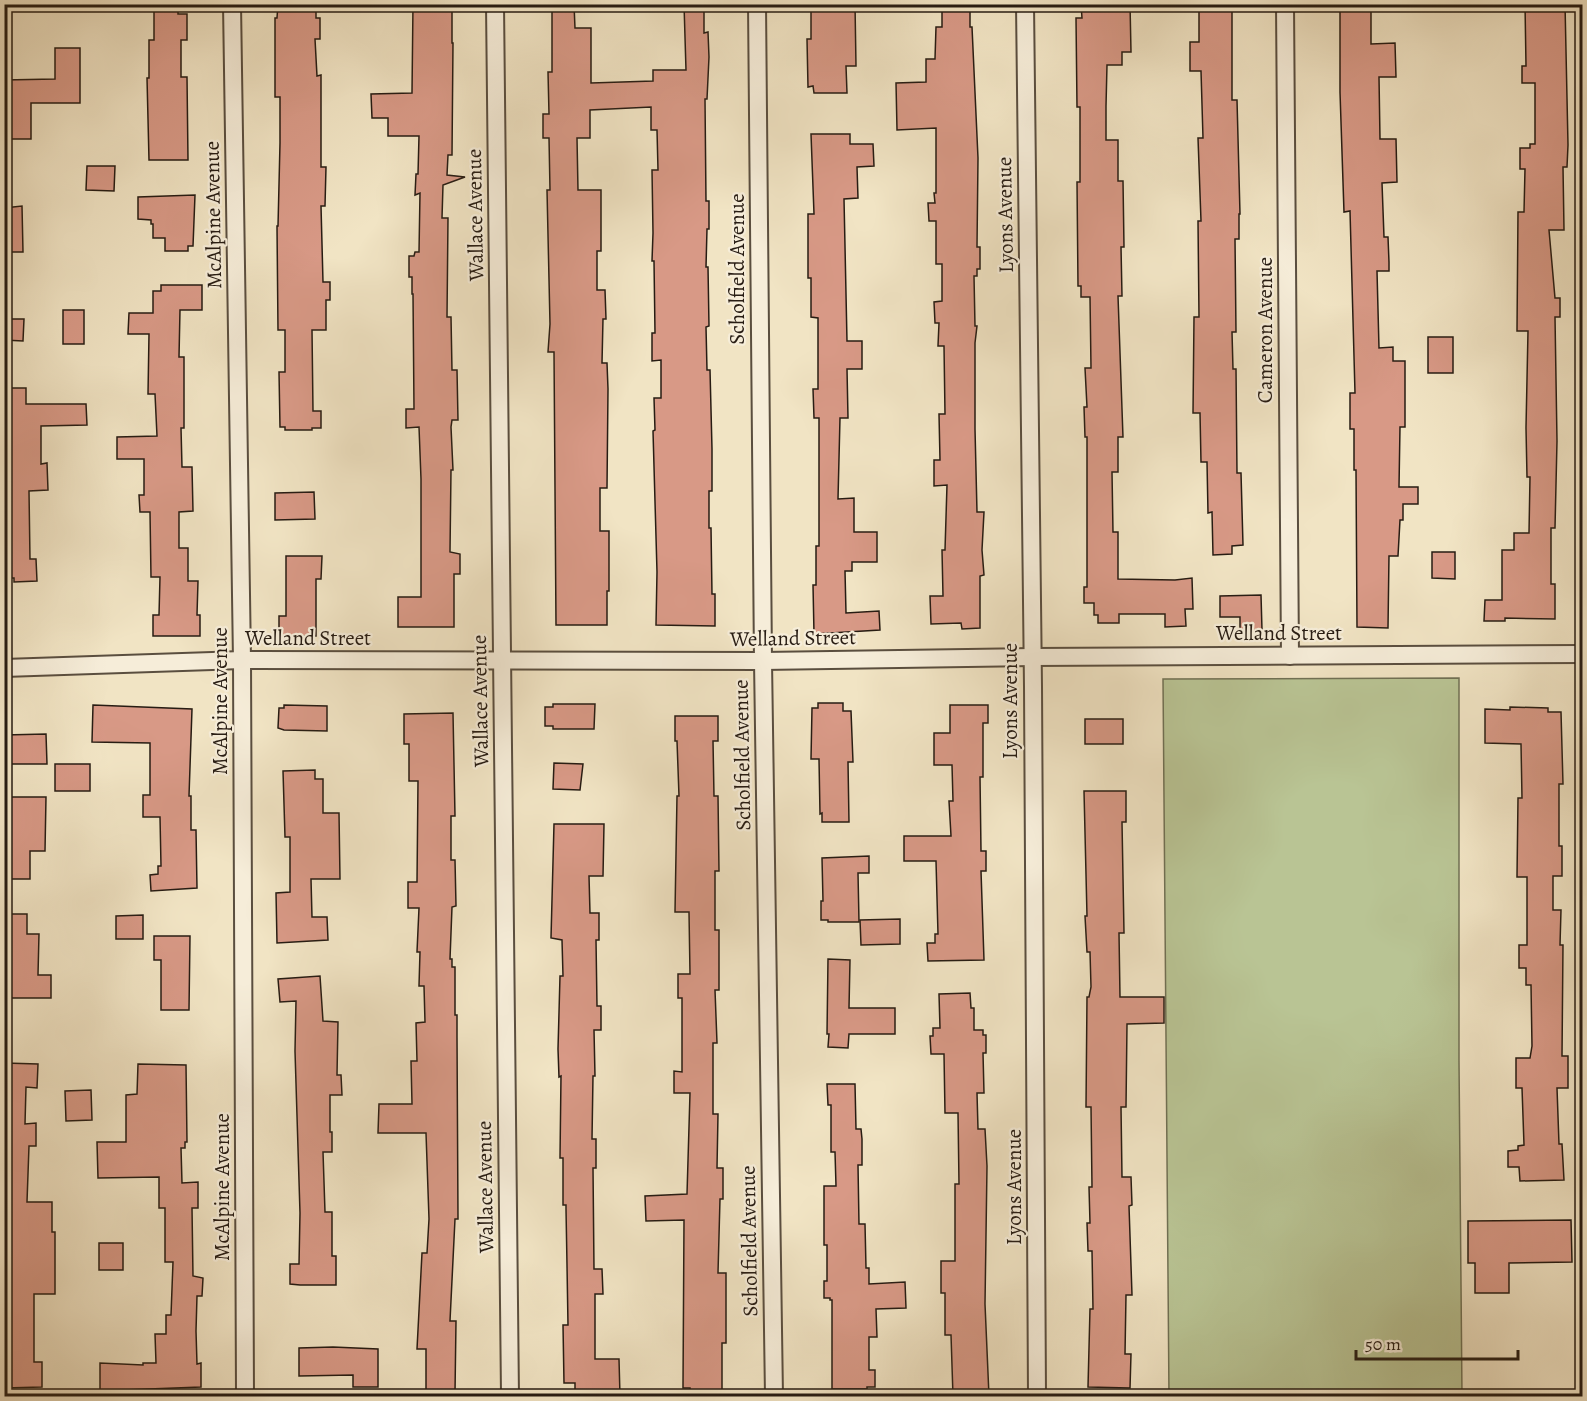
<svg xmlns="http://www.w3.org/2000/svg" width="1587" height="1401" viewBox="0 0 1587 1401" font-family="Alegreya,serif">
<rect width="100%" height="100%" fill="#f1e4c4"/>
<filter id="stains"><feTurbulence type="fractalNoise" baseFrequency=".00333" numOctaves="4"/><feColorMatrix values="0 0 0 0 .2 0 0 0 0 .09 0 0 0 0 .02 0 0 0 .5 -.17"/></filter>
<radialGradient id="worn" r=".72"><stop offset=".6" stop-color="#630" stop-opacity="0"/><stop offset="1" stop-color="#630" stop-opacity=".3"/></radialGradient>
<polygon fill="#b9c494" stroke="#707054" stroke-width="1.5" points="1459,678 1459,1061 1462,1396 1169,1396 1163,679"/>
<g fill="#d89986" stroke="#271c13" stroke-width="1.5">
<polygon points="154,4 178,4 178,14 187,14 187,40 181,40 181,77 187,77 188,160 149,160 147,78 149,78 149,40 154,40"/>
<polygon points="278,4 316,4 316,18 320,18 320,39 315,39 317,76 321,75 321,167 326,167 325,206 321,206 323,282 330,282 330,300 326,300 326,330 312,330 313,411 321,411 321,428 312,428 312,430 285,430 285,427 280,427 279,372 285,372 285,330 278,330 277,226 278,226 280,143 280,97 275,97 275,18 277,18"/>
<polygon points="413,4 452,4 452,43 453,43 452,155 448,155 447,175 465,177 443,185 442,218 448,218 447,317 451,317 452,370 457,370 458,420 452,420 451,427 453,470 451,470 450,552 460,554 460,574 454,574 454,627 398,627 398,597 421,597 421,479 419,427 406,428 406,409 414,409 413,294 412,294 412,277 409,277 409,256 414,256 415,252 419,252 420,193 415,195 416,174 418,174 419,136 388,136 388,118 372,118 371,94 412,93"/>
<polygon points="552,4 574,4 575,28 591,28 591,83 653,81 653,70 686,70 684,4 704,4 704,33 708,32 709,57 707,99 705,99 706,201 709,201 709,229 707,229 706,267 708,267 709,326 706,327 707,370 710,370 712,449 712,491 709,491 709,528 711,528 712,594 715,594 715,626 656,625 657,572 653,431 655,430 654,398 661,398 661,360 652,361 652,333 655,333 654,261 652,261 653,233 652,170 658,170 657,130 651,130 651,107 590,110 590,138 577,138 578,190 601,190 601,251 597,251 597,290 605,290 606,319 603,319 602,363 607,363 608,389 607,488 600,488 600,531 609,531 609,591 607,591 607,625 556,625 554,352 548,352 550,324 547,190 550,190 549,138 543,138 543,114 549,114 548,72 552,72"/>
<polygon points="811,4 855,4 856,66 846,66 847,93 814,93 813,86 808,87 807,39 811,39"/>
<polygon points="942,4 970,4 970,27 972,27 978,158 977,247 980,247 980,269 977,269 977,276 974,276 975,326 977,326 975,343 975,429 977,512 984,512 982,550 984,575 980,576 980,628 962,629 961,623 931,624 930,596 943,596 942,550 945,550 947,485 934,486 934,460 940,460 939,414 945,414 944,346 938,346 939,323 935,323 934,302 942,301 942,264 936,264 936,221 929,221 928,203 935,203 934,193 936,193 936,128 897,130 896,83 926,82 926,59 935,59 936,27 942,27"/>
<polygon points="1081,4 1130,4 1131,52 1122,52 1122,65 1107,65 1106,106 1106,140 1118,140 1118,181 1123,181 1124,247 1121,247 1122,296 1118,296 1123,437 1118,437 1118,472 1112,472 1113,532 1118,532 1118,579 1175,580 1192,578 1193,609 1185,609 1186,626 1165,627 1165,614 1119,614 1119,623 1098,623 1098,615 1094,615 1094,603 1084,603 1084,587 1087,587 1087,437 1085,437 1084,407 1087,407 1085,368 1091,368 1090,297 1081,297 1081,286 1078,286 1077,182 1080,182 1080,107 1077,107 1076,18 1082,18"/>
<polygon points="1199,4 1232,4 1232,100 1237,100 1240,214 1239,214 1239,239 1235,239 1236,332 1232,332 1233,369 1236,369 1237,473 1241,473 1243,545 1232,546 1232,554 1213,555 1212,512 1208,513 1207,462 1201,462 1200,413 1193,413 1194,317 1199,317 1198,221 1201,221 1198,138 1203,138 1201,71 1190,71 1190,42 1199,42"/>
<polygon points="1340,4 1371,4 1371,44 1395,43 1396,77 1379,77 1380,139 1396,139 1397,182 1382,183 1384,237 1388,237 1389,262 1389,271 1377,271 1379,348 1393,347 1393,361 1405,361 1405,427 1400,427 1399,487 1418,487 1418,504 1403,504 1403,520 1400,520 1398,556 1389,556 1388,628 1357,627 1356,470 1354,470 1354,429 1350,429 1350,393 1355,393 1353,320 1350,211 1344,212 1340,92"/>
<polygon points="1525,4 1565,4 1568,145 1567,167 1563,167 1564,230 1549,230 1555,298 1560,298 1560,317 1555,317 1557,441 1555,528 1551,528 1551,584 1555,584 1555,619 1505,618 1505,621 1484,621 1485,600 1502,600 1502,550 1514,550 1514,533 1529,533 1530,477 1527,477 1526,428 1528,331 1517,331 1518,212 1524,212 1525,169 1520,169 1520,148 1530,148 1530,144 1535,144 1535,83 1522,83 1522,66 1526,66"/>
<polygon points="55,48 80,48 80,103 31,103 31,139 4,139 4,80 55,79"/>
<polygon points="811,134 850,134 850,144 873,144 874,166 857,167 858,198 844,199 847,341 862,341 862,369 847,369 848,418 840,418 838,499 854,498 854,532 877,532 877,562 852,562 852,571 845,571 846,613 879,611 880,630 814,634 813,585 816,585 816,546 819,546 819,418 814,418 813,389 818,389 818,318 811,317 811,278 808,278 808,214 814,214"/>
<polygon points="87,166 115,166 114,191 86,190"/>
<polygon points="195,195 193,246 188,246 188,251 165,251 165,238 153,238 153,224 151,224 151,220 138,219 138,197"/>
<polygon points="22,206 23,252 4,252 4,208"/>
<polygon points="161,285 202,285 202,310 180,310 179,357 184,357 184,428 181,428 182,467 192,467 193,511 179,512 179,548 188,548 188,581 198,581 197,615 200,615 200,636 153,636 153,615 159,615 160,577 151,577 150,512 140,512 139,495 144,495 144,459 117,459 117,437 157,436 155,394 148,394 149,334 128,334 129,313 153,313 153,291 161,291"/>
<rect x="63" y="310" width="21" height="34"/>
<polygon points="4,319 24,319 23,341 4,340"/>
<rect x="1428" y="337" width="25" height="36"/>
<polygon points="4,388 26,388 26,404 86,404 87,425 41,426 41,464 47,463 48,490 29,491 30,559 36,559 37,581 14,582 14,578 4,578"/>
<polygon points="314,492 315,519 275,520 275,493"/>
<polygon points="1432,552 1455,552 1455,579 1432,578"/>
<polygon points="286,556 322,556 321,579 316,579 316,636 279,636 279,616 286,616"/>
<polygon points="1261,595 1262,630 1240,630 1240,617 1220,617 1220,596"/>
<polygon points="818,703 843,703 843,711 851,711 853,762 848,762 849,822 822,822 822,813 820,814 819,759 811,759 812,708 818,708"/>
<polygon points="553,704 595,704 594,729 553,729 553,726 545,726 545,707 553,707"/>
<polygon points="93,705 192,709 189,796 191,796 191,830 196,830 197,888 151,891 150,875 158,874 158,866 161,866 160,817 143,817 143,795 150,795 150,743 92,742"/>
<polygon points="284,705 327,706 327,731 284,730 278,728 279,708 284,708"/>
<polygon points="950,705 988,705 988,723 983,723 983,777 980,777 981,851 986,851 986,871 981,871 984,960 928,961 927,943 935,943 935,934 938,934 936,861 904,861 904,836 951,836 949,801 953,801 952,765 934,765 934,733 950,733"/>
<polygon points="1510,707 1548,708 1548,712 1561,712 1563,784 1559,784 1559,846 1562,846 1562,876 1553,876 1553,910 1561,910 1560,945 1563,945 1562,1056 1568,1056 1568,1088 1557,1088 1559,1144 1562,1144 1564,1180 1520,1181 1519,1167 1508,1167 1508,1151 1518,1150 1518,1146 1524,1145 1522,1088 1516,1088 1516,1058 1530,1058 1532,1046 1531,985 1526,985 1526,968 1519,968 1519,945 1527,945 1527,877 1517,877 1518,798 1522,798 1521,744 1485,743 1485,709 1510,710"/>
<polygon points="453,713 455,816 451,816 451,860 455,860 456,906 452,907 450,959 452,959 452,967 455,967 455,1015 457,1015 457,1037 458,1219 455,1219 450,1321 456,1321 455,1393 426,1392 426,1349 417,1349 422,1253 427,1253 429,1219 426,1133 378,1133 379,1104 412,1104 411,1061 417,1061 416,1023 425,1022 424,986 419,986 420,952 417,952 419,908 408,908 408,882 417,882 418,781 409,781 409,744 404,744 404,714"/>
<polygon points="675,716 718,716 718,741 713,741 714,796 718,796 719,871 715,871 715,930 719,930 719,990 715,990 717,1043 713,1043 713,1114 718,1114 717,1168 723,1168 723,1199 720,1199 718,1273 726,1273 726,1343 722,1343 722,1390 690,1391 690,1388 683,1388 684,1220 646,1221 645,1196 687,1194 690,1093 674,1093 674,1071 682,1072 682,998 678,998 678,974 690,974 689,912 675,912 677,796 679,796 677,741 675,741"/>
<rect x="1085" y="719" width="38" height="25"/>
<polygon points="46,734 47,764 4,764 4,735"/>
<polygon points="554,763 583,764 580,790 553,789"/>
<rect x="55" y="764" width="35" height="27"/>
<polygon points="315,770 315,779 323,779 323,813 339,813 340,879 311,879 312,917 327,917 328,940 277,943 276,893 290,892 290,837 285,837 283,771"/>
<polygon points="1084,791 1126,791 1126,822 1122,822 1124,933 1119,933 1120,997 1164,997 1164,1023 1127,1024 1126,1107 1121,1107 1122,1177 1131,1177 1132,1205 1129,1206 1132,1295 1126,1295 1125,1354 1131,1354 1130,1388 1088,1387 1090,1309 1093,1309 1092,1251 1088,1251 1087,1223 1090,1223 1089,1187 1092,1187 1091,1107 1086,1107 1087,997 1089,997 1091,987 1090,952 1087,952 1085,916 1087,916"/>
<polygon points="4,797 46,797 45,851 30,851 30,879 4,879"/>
<polygon points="554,824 604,824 603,876 589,876 590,913 599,913 599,940 596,940 597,1006 601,1006 601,1030 594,1030 595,1076 593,1076 592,1139 596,1139 596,1168 593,1168 594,1269 602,1269 603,1294 595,1294 595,1359 619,1359 620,1396 575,1396 575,1383 564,1383 563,1325 568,1325 567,1265 566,1209 566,1205 563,1205 563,1158 560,1158 561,1076 559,1077 558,1049 560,976 563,976 562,940 551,938"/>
<polygon points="869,856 869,873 858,873 859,922 828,922 828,920 821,920 821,901 823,901 822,858"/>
<polygon points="4,914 27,914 27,934 39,934 38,975 51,975 51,998 4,998"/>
<polygon points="143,915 143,939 116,939 116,916"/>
<polygon points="900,919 900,944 861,945 860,920"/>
<polygon points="154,936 190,936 189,1010 161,1010 161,960 154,960"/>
<polygon points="828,959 850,960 849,1008 895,1008 895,1034 849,1034 848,1048 828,1047 829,1034 827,1034"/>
<polygon points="320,976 323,1021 338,1022 337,1075 341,1075 342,1095 330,1095 330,1132 332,1132 332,1152 323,1152 325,1212 332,1212 332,1256 336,1256 336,1285 300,1285 290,1284 290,1264 299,1264 300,1213 295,1051 296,1001 280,1002 278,979"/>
<polygon points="970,993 971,1008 974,1008 974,1030 983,1030 983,1035 986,1035 986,1053 983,1053 984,1093 977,1093 978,1129 985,1129 987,1166 985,1304 989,1396 953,1396 951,1335 945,1335 945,1293 941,1293 941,1261 955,1261 955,1184 959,1184 958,1113 945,1113 944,1054 931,1054 930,1036 933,1036 933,1028 940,1028 939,994"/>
<polygon points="4,1063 38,1064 37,1088 26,1087 25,1124 36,1123 36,1146 29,1146 27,1202 52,1202 52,1232 55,1232 55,1294 34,1294 34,1362 42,1362 42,1387 4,1388"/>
<polygon points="138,1064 186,1065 187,1142 185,1142 185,1148 181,1148 182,1183 198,1182 198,1208 192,1208 193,1276 203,1278 202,1296 197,1296 196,1331 197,1364 201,1363 201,1387 123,1390 123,1396 100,1396 100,1363 143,1365 143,1363 156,1363 155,1334 166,1334 166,1315 171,1315 173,1262 165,1262 165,1208 159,1208 159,1177 98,1178 97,1142 126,1142 126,1095 137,1094"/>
<polygon points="827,1084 855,1084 856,1129 861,1129 862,1139 862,1165 858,1165 859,1224 865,1224 866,1268 869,1268 869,1284 905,1282 906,1308 876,1309 877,1337 869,1337 869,1370 875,1370 875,1387 867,1387 867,1389 832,1389 832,1300 830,1300 830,1298 824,1298 824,1281 827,1281 827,1245 824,1245 824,1186 836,1186 835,1152 831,1152 831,1105 828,1105"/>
<polygon points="91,1090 92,1120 66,1121 65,1091"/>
<polygon points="1571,1220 1572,1262 1509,1263 1509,1293 1475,1293 1475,1263 1468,1263 1468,1221"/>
<rect x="99" y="1243" width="24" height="27"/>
<polygon points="333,1347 378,1349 378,1387 353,1387 353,1375 299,1376 299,1348"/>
</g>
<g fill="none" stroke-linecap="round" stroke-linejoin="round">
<defs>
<g id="minor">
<polyline points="232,4 242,660 245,1396"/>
<polyline points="495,4 510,1396"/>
<polyline points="757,4 763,661 774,1396"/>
<polyline points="1025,4 1033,686 1037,1396"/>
<polyline points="1285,4 1290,656"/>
<polyline points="4,668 242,660 763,661 1033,657 1582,654"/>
</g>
</defs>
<use href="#minor" stroke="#5a4e3f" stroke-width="20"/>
<use href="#minor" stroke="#f6edd9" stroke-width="16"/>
</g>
<g text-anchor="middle" stroke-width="4.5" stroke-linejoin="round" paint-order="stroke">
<g font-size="21" fill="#271c13" stroke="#f6edd9">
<text transform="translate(213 215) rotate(-91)" y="7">McAlpine Avenue</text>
<text transform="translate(475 215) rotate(-91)" y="7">Wallace Avenue</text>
<text transform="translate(1005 215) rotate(-91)" y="7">Lyons Avenue</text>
<text transform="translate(737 269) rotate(-90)" y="7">Scholfield Avenue</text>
<text transform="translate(1265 330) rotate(-90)" y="7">Cameron Avenue</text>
<text x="1279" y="640">Welland Street</text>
<text x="308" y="645">Welland Street</text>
<text transform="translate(793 638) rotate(-1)" y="7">Welland Street</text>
<text transform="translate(220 701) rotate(-90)" y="7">McAlpine Avenue</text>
<text transform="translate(480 701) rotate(-91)" y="7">Wallace Avenue</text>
<text transform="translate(1010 701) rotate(-90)" y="7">Lyons Avenue</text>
<text transform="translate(742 755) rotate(-91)" y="7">Scholfield Avenue</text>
<text transform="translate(222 1187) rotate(-90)" y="7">McAlpine Avenue</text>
<text transform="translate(485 1187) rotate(-91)" y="7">Wallace Avenue</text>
<text transform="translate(1014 1187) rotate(-90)" y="7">Lyons Avenue</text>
<text transform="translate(749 1241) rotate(-91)" y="7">Scholfield Avenue</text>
</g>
</g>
<rect width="1587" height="1401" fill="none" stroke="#f1e4c4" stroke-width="24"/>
<rect x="6" y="6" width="1575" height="1389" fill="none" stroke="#271c13" stroke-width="3"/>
<rect x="12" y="12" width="1563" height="1377" fill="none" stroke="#271c13" stroke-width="1.5"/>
<path d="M1356 1350v9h162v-9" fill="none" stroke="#271c13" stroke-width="3"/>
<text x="1365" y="1350" font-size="18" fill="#271c13" stroke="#f6edd9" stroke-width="4.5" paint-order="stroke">50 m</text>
<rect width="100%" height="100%" filter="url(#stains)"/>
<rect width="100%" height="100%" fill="url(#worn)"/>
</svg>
